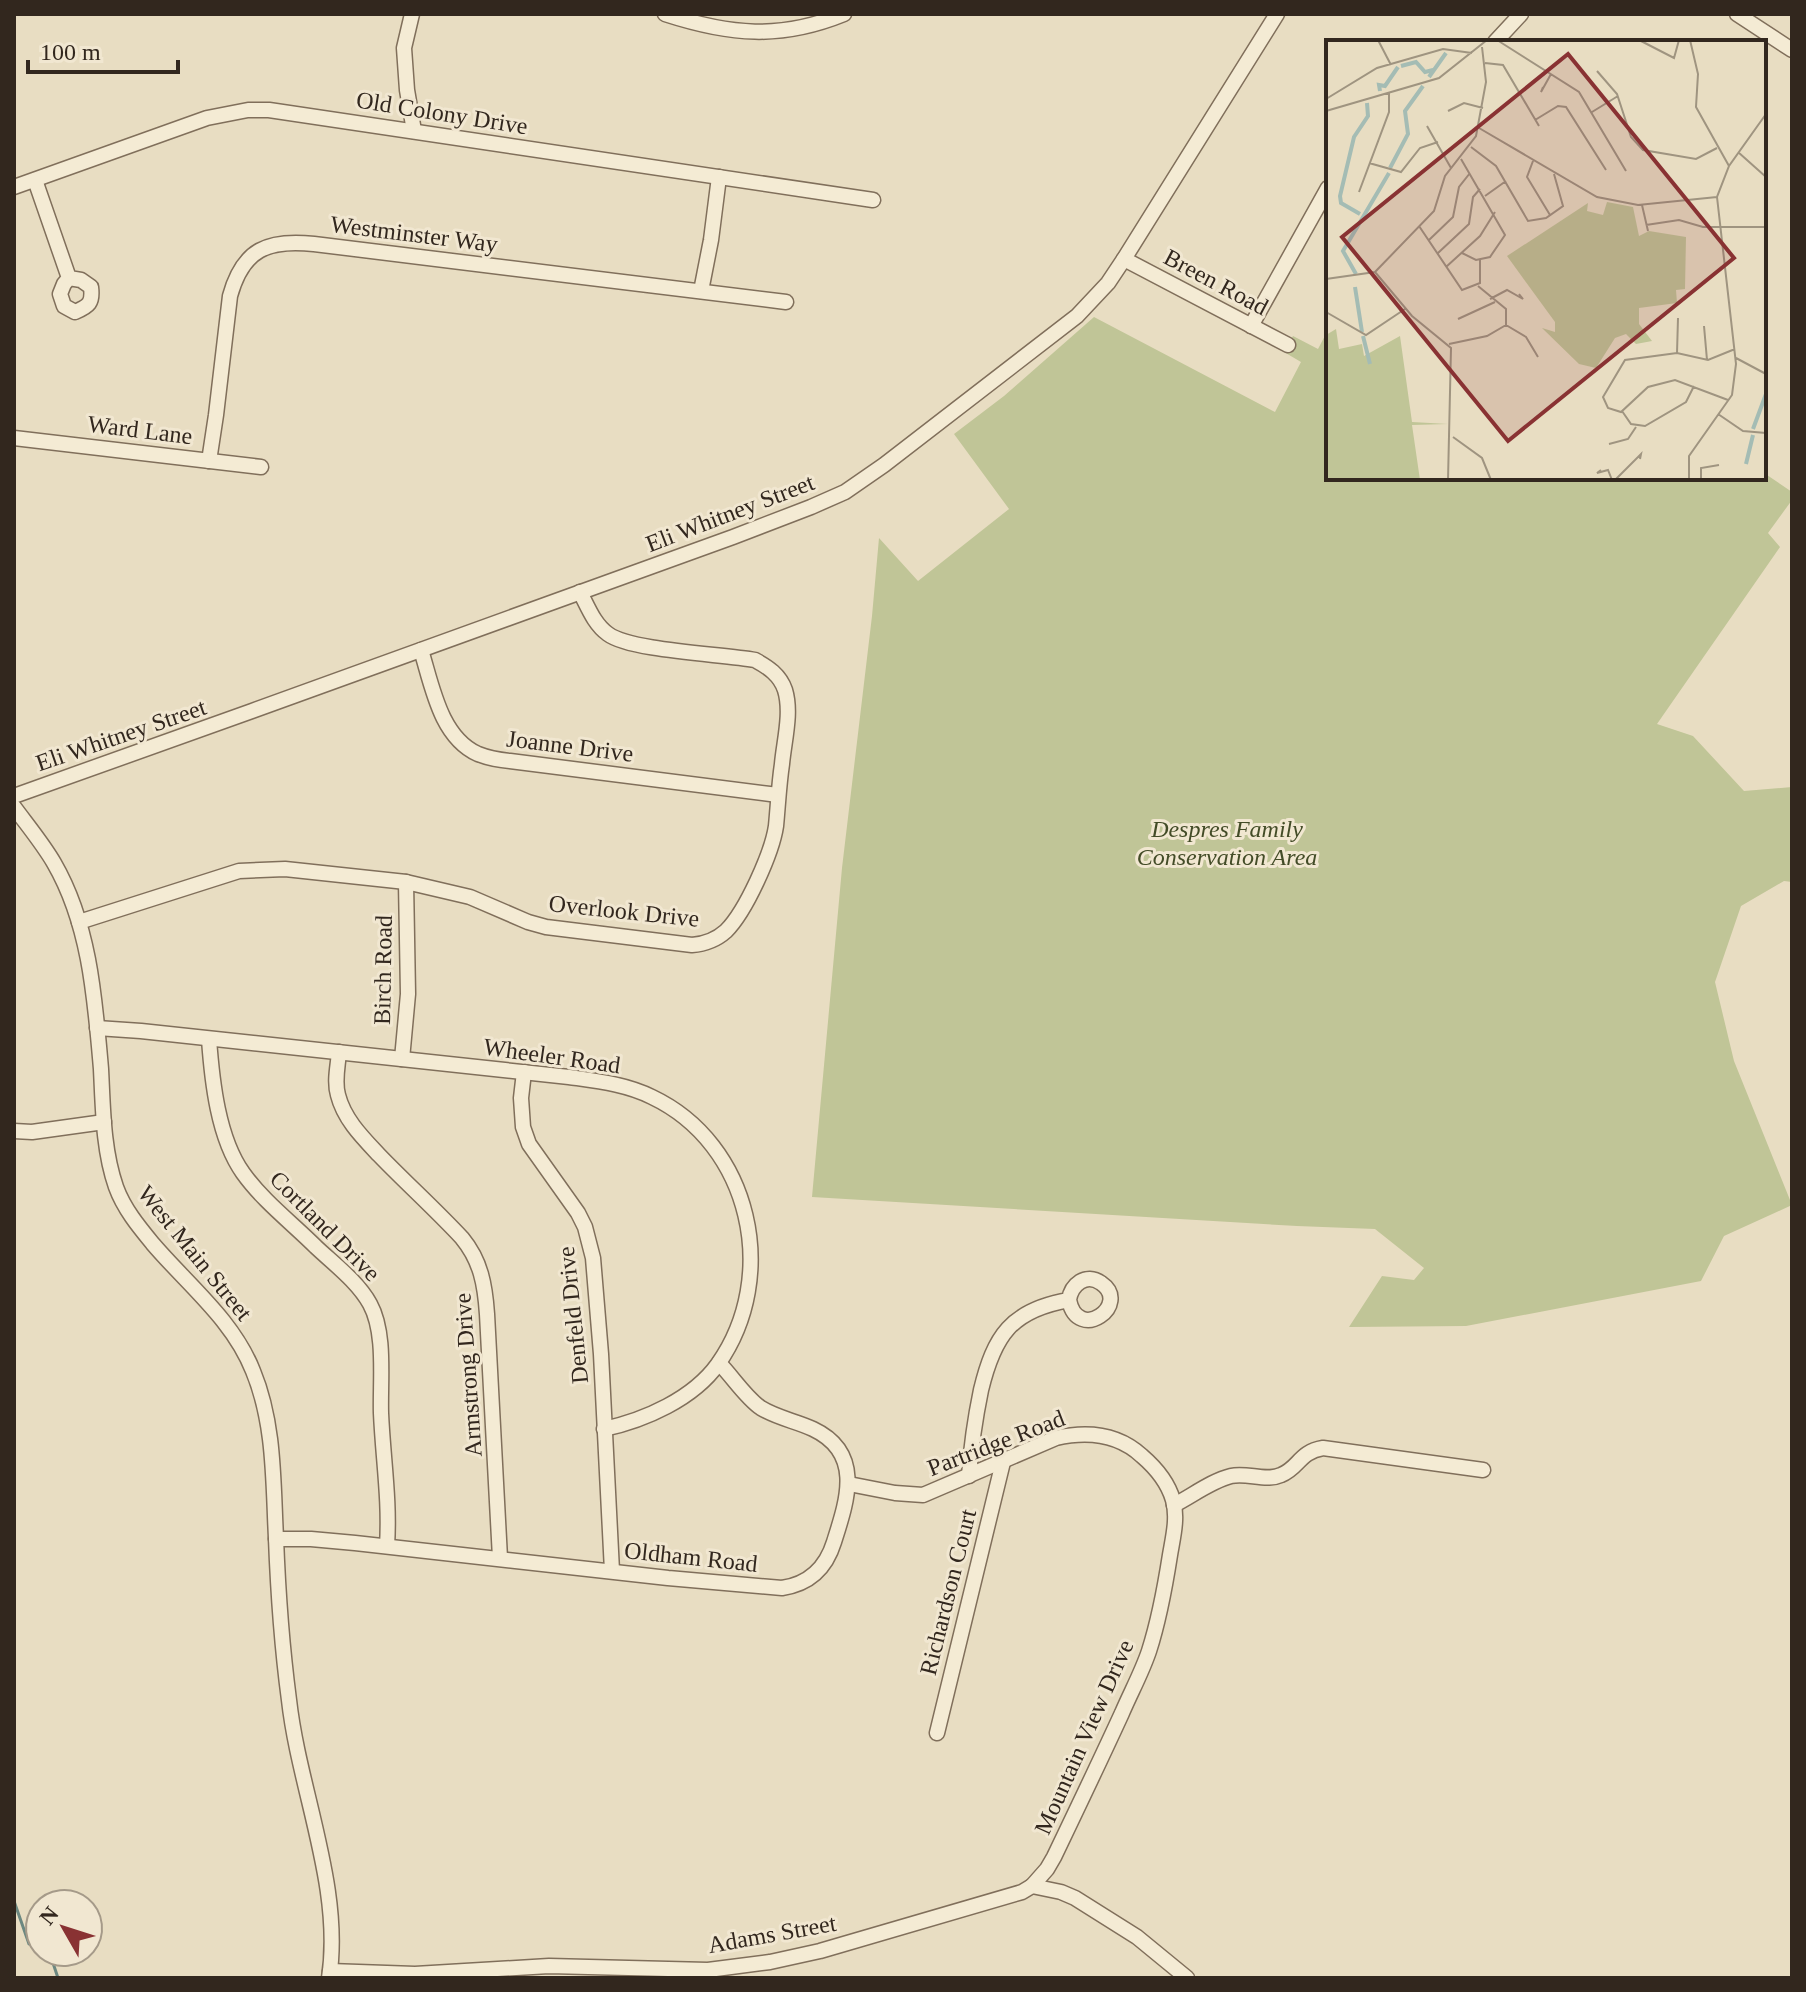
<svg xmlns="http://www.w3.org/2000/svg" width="1806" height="1992" viewBox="0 0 1806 1992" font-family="Georgia,serif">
<rect width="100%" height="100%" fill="#e8ddc2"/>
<polygon fill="#c0c597" points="1094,317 1275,412 1301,362 1284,352 1293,336 1318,349 1328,330 1328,478 1764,478 1764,473 1792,492 1792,500 1768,533 1780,547 1657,724 1693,736 1744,791 1792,787 1792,882 1784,881 1741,906 1715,982 1734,1061 1792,1205 1724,1236 1701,1281 1466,1326 1349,1327 1382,1276 1414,1280 1424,1268 1375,1229 1297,1226 812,1197 842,868 872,616 879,538 918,581 1009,509 954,434 1004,396"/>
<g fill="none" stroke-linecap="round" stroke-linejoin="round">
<g stroke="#6c8881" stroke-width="3">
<polyline points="14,1901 29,1944 40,1949"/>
<polyline points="46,1952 50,1954 58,1978"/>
</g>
<defs>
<g id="minor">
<polyline points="412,14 404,48 407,90 414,131"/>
<path d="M665 14C730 35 780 40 844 14"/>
<polyline points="1737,14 1792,50"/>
<polyline points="1495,42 1521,14"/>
<path d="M35 180 69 278 81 280 91 287C93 303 89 306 75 312L64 306 60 294 64 284 69 278"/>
<polyline points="14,187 207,118 248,110 269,110 873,200"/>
<polyline points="1124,259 1288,345"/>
<polyline points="701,291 711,240 719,177"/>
<polyline points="1251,326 1328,188"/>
<polyline points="14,438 261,467"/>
<path d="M209 461 216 415 230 296C243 249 268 239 314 244L786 302"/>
<path d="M421 650C432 685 440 737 478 754 488 758 499 760 510 761L778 795"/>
<polyline points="14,796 252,711 733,537 811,507 845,492 884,465 1077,316 1108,283 1124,259 1277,14"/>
<path d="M14 807C28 826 43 844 54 863 90 925 95 1000 101 1069 103 1108 103 1150 116 1187 124 1209 139 1227 153 1244 188 1285 233 1320 253 1371 275 1424 273 1483 276 1538 278 1592 282 1647 289 1700 299 1790 343 1888 329 1978"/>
<path d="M79 922 239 871 285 869 406 882 470 897 528 922 546 927 692 945C705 944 716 940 726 931 746 911 772 853 776 826 778 805 779 784 782 764 784 741 792 713 785 690 780 675 768 667 755 660 722 654 631 651 608 634 594 624 588 607 580 592"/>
<path d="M97 1028 141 1031 569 1077C597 1081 626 1084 652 1097 751 1144 780 1276 718 1364 693 1399 645 1420 604 1429"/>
<path d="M209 1039C212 1081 218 1138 243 1173 263 1201 292 1223 316 1247 334 1264 358 1282 370 1304 386 1333 380 1381 381 1413 383 1459 390 1500 387 1546"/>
<path d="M339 1052C338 1066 334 1081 338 1095 344 1119 362 1137 379 1155 406 1183 435 1209 462 1238 481 1261 485 1285 487 1314L500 1558"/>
<polyline points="402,1059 408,994 406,882"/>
<polyline points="524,1072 521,1098 523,1127 529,1144 578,1213 585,1227 593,1258 601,1354 612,1571"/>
<polyline points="14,1131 32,1132 104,1122"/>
<path d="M969 1476C971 1447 975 1419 981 1390 994 1336 1011 1310 1069 1300 1078 1344 1132 1304 1101 1283 1086 1272 1071 1285 1069 1300"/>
<path d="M849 1484 895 1493 923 1495 1056 1438C1087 1431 1117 1433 1142 1456 1156 1468 1168 1483 1173 1500 1178 1518 1173 1537 1170 1555 1165 1587 1159 1620 1149 1651 1142 1672 1131 1692 1122 1713 1100 1761 1077 1809 1054 1857L1047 1869 1032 1886"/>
<path d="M1174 1505C1192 1496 1211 1481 1231 1476 1247 1472 1265 1482 1281 1475 1299 1468 1299 1452 1323 1448L1483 1470"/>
<path d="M276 1539H311L355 1543 668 1578 782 1588C809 1584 826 1568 834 1542 847 1501 864 1453 813 1429 796 1421 777 1418 761 1408 746 1398 732 1376 719 1363"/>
<polyline points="937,1733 1003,1462"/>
<polyline points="330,1971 415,1974 549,1966 708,1970 770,1962 820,1951 1022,1892 1032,1886 1061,1892 1075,1898 1137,1937 1187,1978"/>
</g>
</defs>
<use href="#minor" stroke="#806f5b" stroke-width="17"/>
<use href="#minor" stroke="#f4ebd4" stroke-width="14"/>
</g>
<g text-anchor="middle" stroke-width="6" stroke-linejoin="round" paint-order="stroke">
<g font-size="24" fill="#32271e" stroke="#f1e7d1">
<text transform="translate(442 113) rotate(9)" y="8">Old Colony Drive</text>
<text transform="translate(414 234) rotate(7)" y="8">Westminster Way</text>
<text transform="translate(1216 282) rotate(28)" y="8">Breen Road</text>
<text transform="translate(140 430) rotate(7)" y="8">Ward Lane</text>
<text transform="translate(730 513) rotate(-21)" y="8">Eli Whitney Street</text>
<text transform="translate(121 735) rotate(-19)" y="8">Eli Whitney Street</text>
<text transform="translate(570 746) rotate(7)" y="8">Joanne Drive</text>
<text transform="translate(624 911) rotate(6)" y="8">Overlook Drive</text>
<text transform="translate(383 970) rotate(-89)" y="8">Birch Road</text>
<text transform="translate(552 1056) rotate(8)" y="8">Wheeler Road</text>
<text transform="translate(325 1226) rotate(45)" y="8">Cortland Drive</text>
<text transform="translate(195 1253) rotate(51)" y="8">West Main Street</text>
<text transform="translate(573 1315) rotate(-96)" y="8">Denfeld Drive</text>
<text transform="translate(468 1375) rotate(-94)" y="8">Armstrong Drive</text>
<text transform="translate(996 1443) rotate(-21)" y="8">Partridge Road</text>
<text transform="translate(691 1557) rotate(6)" y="8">Oldham Road</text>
<text transform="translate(948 1592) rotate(-76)" y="8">Richardson Court</text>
<text transform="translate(1084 1737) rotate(-66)" y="8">Mountain View Drive</text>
<text transform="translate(772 1934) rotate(-10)" y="8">Adams Street</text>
</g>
<g font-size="24" font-style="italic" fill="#434c27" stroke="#f1e7d1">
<text x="1227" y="837">Despres Family<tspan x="1227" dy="28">Conservation Area</tspan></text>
</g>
</g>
<g transform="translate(1326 40)">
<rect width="440" height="440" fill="#e8ddc2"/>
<path d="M281 162 307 167 313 196 323 191 360 197 359 249 350 250 351 263 313 268V284L326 301 310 304 300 294 289 298 270 328 253 324 216 288 229 292V282L181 216 262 163 261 171 277 175ZM10 289 13 309 36 304 38 316 74 296 86 382 122 384 86 385 94 440H0V295Z" fill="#c0c597"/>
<path fill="none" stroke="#a4bcb4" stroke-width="4" d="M75 26 90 22 99 32 107 30M103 37 120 13M54 51 53 45 59 46 72 27M64 128 82 94 79 71 97 46M34 174 15 163 14 156 28 97 42 76 41 63M30 234 17 211 63 133M29 247 36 292M37 296 44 324M427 389 440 354M420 424 427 395"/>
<path fill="none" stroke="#9f9480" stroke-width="2" d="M52 0 65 25M171 0 253 52 300 131M364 0 372 34 370 67 403 126M315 1 348 18 353 0M159 23 177 25 213 86M271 31 291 54 305 97 317 110 370 119 391 108M217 47 215 52 225 34M0 59 51 28 117 9 146 13M0 71 113 38 161 0M122 71 138 63 157 68M266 72 292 56M209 80 232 66 240 67 280 130M101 86 125 128M153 88 271 157 312 165 391 157M145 107 170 126 202 181 220 178 237 166 228 134M412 112 440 137M135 119 179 195 164 217 150 220 136 213M207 121 201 137 224 175M43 123 75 132 94 108 112 102M33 152 63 72V53M159 156 180 141M316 165 322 191M320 185 353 180 377 187H440M93 186 136 250 154 243V220M103 200 127 177 133 147 144 133M112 213 143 184 147 157 154 149M120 227 154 196 169 172M49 232 86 276 125 308 122 440M0 239 49 232 108 171 119 136 150 96 160 42 156 7M152 246 180 269V285M164 259 181 250 197 259 193 254M0 272 40 295 79 269M132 279 169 262M180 285 200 297 212 317M378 286 381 320M123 304 161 296 180 285M351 313 352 278M410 318 440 334M402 360 349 340 322 347 295 372 282 368 277 357 299 320 351 313 382 320 409 309M296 371 305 384 319 386 360 362 368 346M392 374 417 391 440 393M127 397 156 418 165 440M283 404 302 399 310 387M275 430 271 433 282 430 286 440M289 440 315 414 314 419M363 440V416L406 355 410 324 391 157 403 126 440 74M375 440V428L393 425"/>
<path fill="#893233" fill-opacity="0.15" stroke="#893233" stroke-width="4" d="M242 14 408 218 182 401 16 197Z"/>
<rect width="440" height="440" fill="none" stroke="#32271e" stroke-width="4"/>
</g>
<rect width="1806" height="1992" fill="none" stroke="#32271e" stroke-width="32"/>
<g transform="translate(64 1928) rotate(309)"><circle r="38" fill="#f1e7d1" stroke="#a59a89" stroke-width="2"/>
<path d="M0-6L14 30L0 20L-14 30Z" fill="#893233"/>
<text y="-12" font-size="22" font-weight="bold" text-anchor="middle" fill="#32271e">N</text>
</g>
<path d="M28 60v12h150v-12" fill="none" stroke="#32271e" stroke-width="4"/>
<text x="40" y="60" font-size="24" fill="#32271e" stroke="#f1e7d1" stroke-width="6" paint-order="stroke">100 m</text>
</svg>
